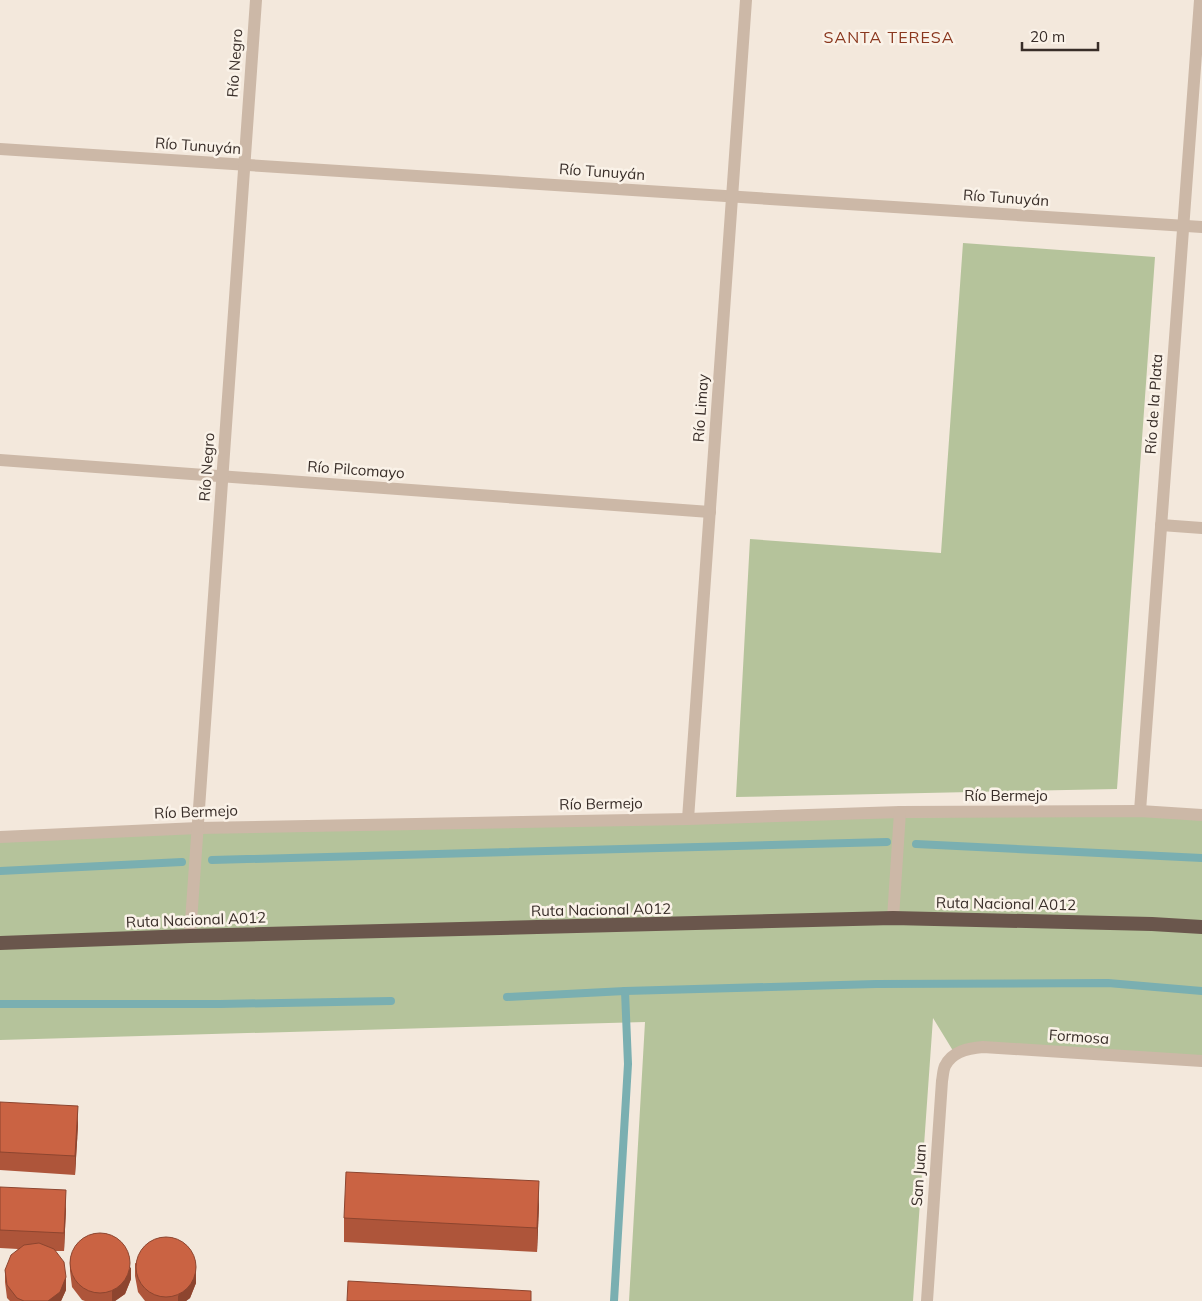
<svg xmlns="http://www.w3.org/2000/svg" width="1202" height="1301" viewBox="0 0 1202 1301" font-family="Mulish,sans-serif">
<rect width="100%" height="100%" fill="#f3e8dc"/>
<g fill="#b5c39b">
<polygon points="963,243 1155,257 1117,789 736,797 750,539 941,553"/>
<polygon points="1202,815 1202,1061 983,1047 955,1054 933,1018 913,1301 629,1301 645,1022 0,1040 0,837 688,819"/>
</g>
<g fill="none" stroke-linecap="round" stroke-linejoin="round">
<g stroke="#7aafb1" stroke-width="8">
<polyline points="916,844 1202,858"/>
<polyline points="212,860 887,842"/>
<polyline points="0,871 182,862"/>
<polyline points="507,997 625,991 876,984 1108,983 1202,991"/>
<polyline points="0,1004 220,1004 391,1001"/>
<polyline points="614,1301 628,1064 625,991"/>
</g>
<g stroke="#ccb8a7" stroke-width="12">
<polyline points="0,149 1202,227"/>
<polyline points="0,460 710,512"/>
<polyline points="1161,525 1202,528"/>
<polyline points="1140,811 1200,0"/>
<polyline points="688,819 746,0"/>
<polyline points="0,837 198,828 688,819 900,812 1140,811 1202,815"/>
<polyline points="893,918 900,812"/>
<polyline points="190,936 256,0"/>
<path d="M927 1301 942 1081C943 1076 943 1070 945 1066 952 1051 969 1048 983 1047L1202 1061"/>
</g>
<polyline stroke="#6a564c" stroke-width="14" points="0,943 190,936 893,918 1152,924 1202,927"/>
</g>
<g fill="#ae553a">
<polygon points="0,1102 78,1125 75,1175 0,1170"/>
<polygon points="0,1187 66,1208 64,1251 55,1251 66,1290 61,1301 10,1301 7,1298 5,1282 5,1270 18,1249 0,1248"/>
<polygon points="539,1205 537,1252 344,1242 344,1218"/>
<polygon points="70,1259 131,1279 125,1294 115,1301 85,1301 82,1300 72,1287 70,1271"/>
<polygon points="135,1263 196,1283 190,1298 186,1301 145,1301 138,1292 135,1276"/>
</g>
<g fill="#8d452f">
<polygon points="78,1106 78,1125 75,1175 75,1156"/>
<polygon points="539,1181 539,1205 537,1252 537,1228"/>
<polygon points="66,1190 66,1208 64,1251 64,1233"/>
<polygon points="131,1267 131,1279 125,1294 115,1301 112,1301 112,1291"/>
<polygon points="196,1271 196,1283 190,1298 186,1301 178,1301 178,1296"/>
<polygon points="66,1277 66,1290 61,1301 48,1301"/>
</g>
<g fill="#ca6343" stroke="#8d452f">
<polygon points="0,1102 78,1106 75,1156 0,1152"/>
<polygon points="346,1172 539,1181 537,1228 344,1218"/>
<polygon points="0,1187 66,1190 64,1233 0,1230"/>
<circle cx="100" cy="1263" r="30"/>
<circle cx="166" cy="1267" r="30"/>
<polygon points="39,1243 54,1249 64,1262 66,1277 60,1292 48,1301 24,1301 17,1298 7,1285 5,1270 11,1255 24,1245"/>
<polygon points="348,1281 531,1291 531,1301 347,1301"/>
</g>
<g text-anchor="middle" stroke-width="5" stroke-linejoin="round" paint-order="stroke">
<g font-size="15" fill="#382d28" stroke="#faf2e8">
<text transform="translate(235 63) rotate(-86)" y="5">Río Negro</text>
<text transform="translate(198 146) rotate(4)" y="5">Río Tunuyán</text>
<text transform="translate(602 172) rotate(4)" y="5">Río Tunuyán</text>
<text transform="translate(1006 198) rotate(4)" y="5">Río Tunuyán</text>
<text transform="translate(1154 404) rotate(-86)" y="5">Río de la Plata</text>
<text transform="translate(701 408) rotate(-86)" y="5">Río Limay</text>
<text transform="translate(207 467) rotate(-86)" y="5">Río Negro</text>
<text transform="translate(356 470) rotate(4)" y="5">Río Pilcomayo</text>
<text x="1006" y="801">Río Bermejo</text>
<text transform="translate(601 804) rotate(-1)" y="5">Río Bermejo</text>
<text transform="translate(196 812) rotate(-2)" y="5">Río Bermejo</text>
<text transform="translate(1006 904) rotate(1)" y="5">Ruta Nacional A012</text>
<text transform="translate(601 910) rotate(-1)" y="5">Ruta Nacional A012</text>
<text transform="translate(196 920) rotate(-2)" y="5">Ruta Nacional A012</text>
<text transform="translate(1079 1037) rotate(4)" y="5">Formosa</text>
<text transform="translate(919 1175) rotate(-86)" y="5">San Juan</text>
</g>
<g font-size="16" letter-spacing="1" fill="#8a371e" stroke="#faf2e8">
<text x="889" y="43">SANTA TERESA</text>
</g>
</g>
<path d="M1022 42v8h76v-8" fill="none" stroke="#382d28" stroke-width="2.5"/>
<text x="1030" y="42" font-size="15" fill="#382d28" stroke="#faf2e8" stroke-width="4" paint-order="stroke">20 m</text>
</svg>
